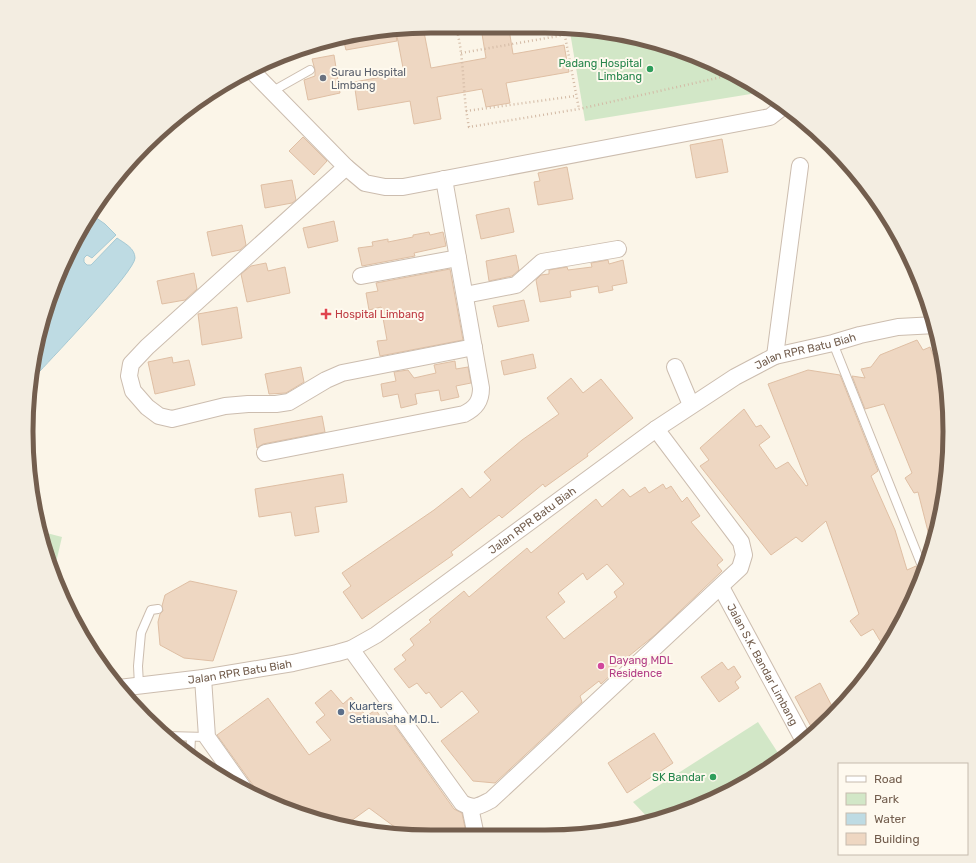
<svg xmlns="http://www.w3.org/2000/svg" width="976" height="863" viewBox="0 0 976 863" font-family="Rubik,sans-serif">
<rect width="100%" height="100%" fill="#fbf5e8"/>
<g fill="#d2e7c7">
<polygon points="570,32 623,34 699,57 747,80 763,92 585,121"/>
<polygon points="39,531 62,537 54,571 40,537"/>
<polygon points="758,722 782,759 724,795 652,822 633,802"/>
</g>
<path fill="#bedbe3" stroke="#a5c9d4" d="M92 215 105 224 116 235 92 258 87 255 84 258V262L87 265H91L117 238C124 243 135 248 135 258 135 271 54 356 40 371L32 378 34 353 57 276Z"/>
<g fill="#eed7c2" stroke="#dfbfa4" fill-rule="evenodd">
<polygon points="423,27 431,68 486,58 481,28 509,29 513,54 564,45 569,72 506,83 510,103 486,107 482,89 437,97 441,119 414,124 410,101 358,110 354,82 404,73 396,31"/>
<polygon points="395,31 397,41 346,50 343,38"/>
<polygon points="334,55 340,93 308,100 304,80 315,76 315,70 312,59"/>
<polygon points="303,137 327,161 314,175 289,151"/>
<polygon points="722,139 728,172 696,178 690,145"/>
<polygon points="567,167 573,199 538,205 534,182 540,181 538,173"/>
<polygon points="292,180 296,200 292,203 265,208 261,185"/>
<polygon points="509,208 514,232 481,239 476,215"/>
<polygon points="334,221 338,241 308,248 303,228"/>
<polygon points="242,225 246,245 240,250 212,256 207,232"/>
<polygon points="429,232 430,235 443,232 446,246 414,253 415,256 362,266 358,248 373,246 372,242 388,239 388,242 413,237 413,235"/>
<polygon points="516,255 519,270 512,276 489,281 486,261"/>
<polygon points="608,260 609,264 623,260 627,283 612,286 613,290 599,293 598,286 570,291 571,297 540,302 536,280 541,275 549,274 549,270 567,267 568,270 592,267 591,263"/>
<polygon points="266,263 268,271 285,267 290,293 247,302 241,274 251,266"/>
<polygon points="450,269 463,340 380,356 377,341 387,340 381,307 369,310 366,293 378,291 376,283"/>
<polygon points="194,273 197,289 185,300 162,304 157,281"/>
<polygon points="524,300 529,321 498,327 493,306"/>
<polygon points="237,307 242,338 202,345 198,314"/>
<polygon points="917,340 923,350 930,347 948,396 949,405 947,484 932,547 918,492 914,493 905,478 912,473 884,404 865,409 852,376 865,378 861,369 871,367 880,355"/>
<polygon points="533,354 536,368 504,375 501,361"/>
<polygon points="172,357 173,363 189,360 195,385 155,394 148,362"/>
<polygon points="455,361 456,369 468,367 471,383 456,386 459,397 441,401 439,390 415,394 417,404 401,408 398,394 383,397 381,384 396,381 394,372 408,370 414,378 436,373 434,365"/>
<polygon points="301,367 304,382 286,393 269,394 265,374"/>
<polygon points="808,370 840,375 878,471 871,476 895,530 907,570 916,566 919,573 922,576 896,634 885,649 873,629 861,636 850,621 859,614 826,521 802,542 796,537 771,555 700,466 709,460 700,448 744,409 756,427 761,425 770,437 759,445 776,469 788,462 806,486 808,485 768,384"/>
<polygon points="571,378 583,393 601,379 633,418 587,454 588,456 545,487 543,484 502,518 499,515 451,552 453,555 362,619 343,592 351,586 342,573 434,510 462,488 470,498 491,480 484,472 522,440 559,414 547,398"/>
<polygon points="322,416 325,432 263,444 257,448 254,429"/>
<polygon points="343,474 347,502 315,507 319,532 295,536 291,512 259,517 255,489"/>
<path d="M663 484 666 489 671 486 682 502 687 497 700 516 691 522 723 560 717 565 722 571 655 635 614 668 615 671 601 684 599 681 580 696 582 702 495 783 473 781 441 741 479 712 462 691 441 708 429 692 426 694 417 683 409 688 394 669 406 660 402 655 414 645 410 639 431 622 429 620 464 591 469 597 527 548 531 553 596 499 602 507 623 489 630 497 645 487 649 493ZM607 564 624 584 614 592 617 597 564 639 546 617 565 602 558 593 583 573 587 580Z"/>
<polygon points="190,581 237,591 213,661 184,658 160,645 158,622 160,614 163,611 162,606 165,595"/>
<polygon points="722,662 728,670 734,666 741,677 735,682 739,688 719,702 701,677"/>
<polygon points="820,683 835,712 814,732 795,697"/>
<polygon points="331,690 343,704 351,697 366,716 376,710 386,725 392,722 454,809 462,813 465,828 453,836 427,836 424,831 416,836 407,836 369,808 344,826 326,823 263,799 217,735 268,698 309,755 331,740 316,722 325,715 315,703"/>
<polygon points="654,733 673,763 627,793 608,763"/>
</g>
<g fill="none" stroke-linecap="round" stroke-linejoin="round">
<defs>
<g id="service">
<polyline points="271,92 310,70"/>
<polyline points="833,343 924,571"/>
<polyline points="139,685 138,666 141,633 151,610 158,609"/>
<polyline points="167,736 207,737"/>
<polyline points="190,757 191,737"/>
</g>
<g id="minor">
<polyline points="250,69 346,167 365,183 385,187 403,187 770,117 784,106"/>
<polyline points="346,167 147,347 131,364 129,376 133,391 147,407 159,416 172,419 225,406 248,404 276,404 289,402 326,380 342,373 474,347"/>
<polyline points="361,276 458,258"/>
<polyline points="465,295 516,285 542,262 618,249"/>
<polyline points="775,356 800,166"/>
<polyline points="675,367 691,405"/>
<path d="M265 453 464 414C476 408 481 401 481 388L444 179"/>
<path id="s1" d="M721 587 804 741"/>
<path d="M351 649 462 803C475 810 479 806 491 800L740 568 744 555 741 542 656 429"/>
<polyline points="203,678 207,737 246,792"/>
<path id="s2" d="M119 688 203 678 293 663 337 653 351 649 376 635 656 429 735 377 775 356 833 343 860 335 898 327 936 325"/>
<polyline points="470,807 476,836"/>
</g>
</defs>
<use href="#service" stroke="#ccbdaf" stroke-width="10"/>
<use href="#minor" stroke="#ccbdaf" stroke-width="18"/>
<g stroke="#d3baa5" stroke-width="2.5" stroke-dasharray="1 3" stroke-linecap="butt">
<path d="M456 27C465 59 462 94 469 127L579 109 735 74"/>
<polyline points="564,31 579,109"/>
<polyline points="461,53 564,35"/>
<polyline points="466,111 575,96"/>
</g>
<use href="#service" stroke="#fff" stroke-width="8"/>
<use href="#minor" stroke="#fff" stroke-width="16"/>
</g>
<g fill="#2e9e5b" stroke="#fef9ee" stroke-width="1.5">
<circle cx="650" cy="69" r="4"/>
<circle cx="713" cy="777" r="4"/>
</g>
<circle fill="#6b7280" stroke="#fef9ee" stroke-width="1.5" cx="323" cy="78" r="4"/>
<path fill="#e0444e" stroke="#fef9ee" stroke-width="1.5" d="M324 308h4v4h4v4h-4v4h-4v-4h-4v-4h4z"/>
<circle fill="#d1479c" stroke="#fef9ee" stroke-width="1.5" cx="601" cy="666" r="4"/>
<circle fill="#5c6f8a" stroke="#fef9ee" stroke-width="1.5" cx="341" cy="712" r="4"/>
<g text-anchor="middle" stroke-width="4" stroke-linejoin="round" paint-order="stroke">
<g font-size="11" fill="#27864d" stroke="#fef9ee" text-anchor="end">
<text x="642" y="67">Padang Hospital<tspan x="642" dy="13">Limbang</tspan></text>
<text x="705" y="781">SK Bandar</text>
</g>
<g font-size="11" fill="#5b616d" stroke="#fef9ee" text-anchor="start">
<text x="331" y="76">Surau Hospital<tspan x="331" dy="13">Limbang</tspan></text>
</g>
<g font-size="11" fill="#be3a42" stroke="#fef9ee" text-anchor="start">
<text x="335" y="318">Hospital Limbang</text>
</g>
<g font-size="11" fill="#735e4e" stroke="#fef9ee">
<text dy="4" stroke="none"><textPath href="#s2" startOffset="782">Jalan RPR Batu Biah</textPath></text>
<text dy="4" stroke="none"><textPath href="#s2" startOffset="458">Jalan RPR Batu Biah</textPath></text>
<text dy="4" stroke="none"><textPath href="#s1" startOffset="88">Jalan S.K. Bandar Limbang</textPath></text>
<text dy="4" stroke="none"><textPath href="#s2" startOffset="122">Jalan RPR Batu Biah</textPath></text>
</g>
<g font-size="11" fill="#b23c85" stroke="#fef9ee" text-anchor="start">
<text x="609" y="664">Dayang MDL<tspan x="609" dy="13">Residence</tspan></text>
</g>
<g font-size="11" fill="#4e5e75" stroke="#fef9ee" text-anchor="start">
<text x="349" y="710">Kuarters<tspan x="349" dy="13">Setiausaha M.D.L.</tspan></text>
</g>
</g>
<path d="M0 0H976V863H0ZM431 33H545A398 398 0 0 1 943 431V432A398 398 0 0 1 545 830H431A398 398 0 0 1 33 432V431A398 398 0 0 1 431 33Z" fill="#f3ede1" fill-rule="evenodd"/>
<path fill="none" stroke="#735e4e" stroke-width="5" d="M431 33H545A398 398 0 0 1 943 431V432A398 398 0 0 1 545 830H431A398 398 0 0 1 33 432V431A398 398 0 0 1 431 33Z"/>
<rect x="838" y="763" width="130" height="92" fill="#fef9ee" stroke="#c6bbae"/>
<rect x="846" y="776" width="20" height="6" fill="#ffffff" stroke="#c6bbae"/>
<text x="874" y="783" font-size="12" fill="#735e4e">Road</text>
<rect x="846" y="793" width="20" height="12" fill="#d2e7c7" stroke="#c6bbae"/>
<text x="874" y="803" font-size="12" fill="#735e4e">Park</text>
<rect x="846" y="813" width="20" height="12" fill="#bedbe3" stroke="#c6bbae"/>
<text x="874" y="823" font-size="12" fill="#735e4e">Water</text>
<rect x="846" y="833" width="20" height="12" fill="#eed7c2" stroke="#c6bbae"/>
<text x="874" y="843" font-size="12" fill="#735e4e">Building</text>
</svg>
